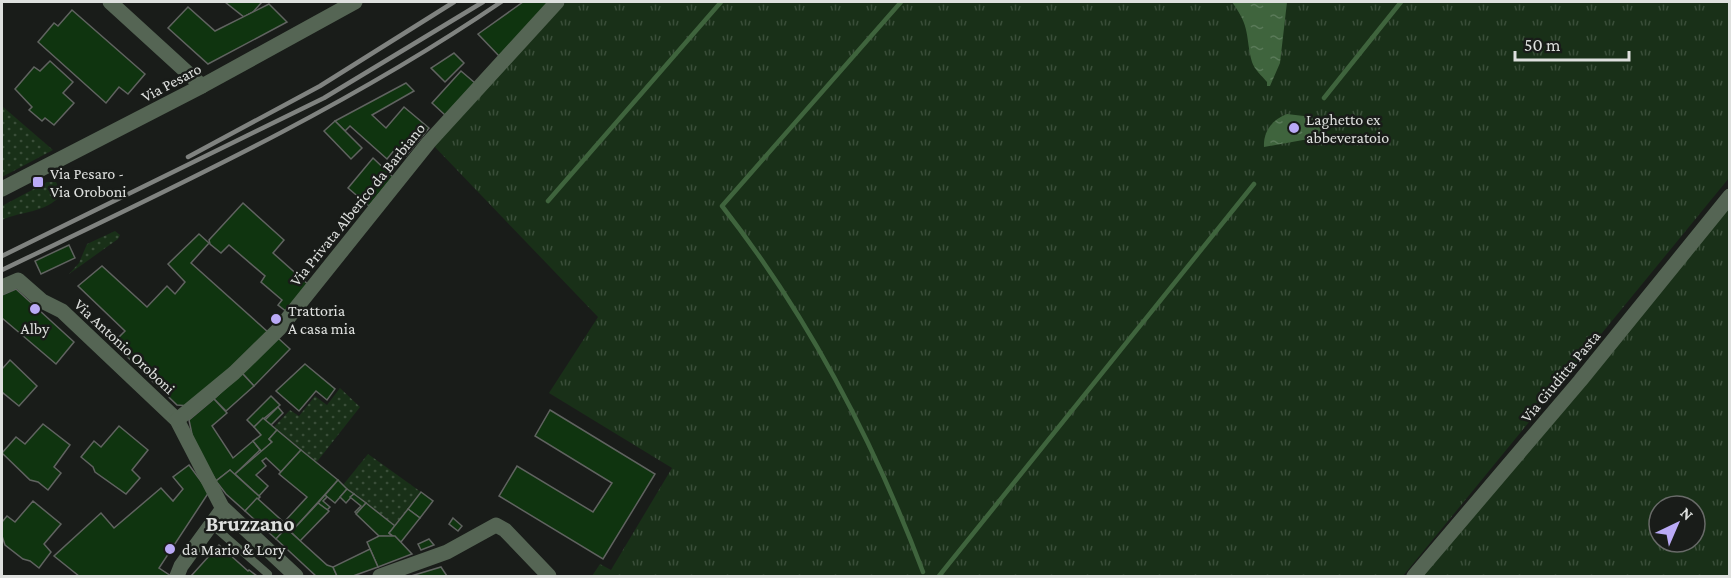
<svg xmlns="http://www.w3.org/2000/svg" width="1731" height="578" viewBox="0 0 1731 578" font-family="'Crimson Pro',serif">
<defs>
<pattern id="grass-dots" width="8" height="8" patternUnits="userSpaceOnUse" patternTransform="scale(1.5)"><rect width="8" height="8" fill="#193018"/><path d="M2 2h.1M6 6h.1" fill="none" stroke="#3a4e39" stroke-width="1.8" stroke-linecap="round"/></pattern>
<pattern id="park-tufts" width="24" height="20" patternUnits="userSpaceOnUse" patternTransform="scale(1.5)"><rect width="24" height="20" fill="#193018"/><path d="M3 7l-1-3M5 7V3M7 7l1-3M15 17l-1-3M17 17v-4M19 17l1-3" fill="none" stroke="#3a4e39"/></pattern>
<pattern id="water-ripples" width="26" height="14" patternUnits="userSpaceOnUse" patternTransform="scale(1.5)"><rect width="26" height="14" fill="#3f643d"/><path d="M2 4q2-2 4 0t4 0M15 11q2-2 4 0t4 0" fill="none" stroke="#5a7a59"/></pattern>
</defs>
<rect width="100%" height="100%" fill="#191c19"/>
<g fill="url(#grass-dots)">
<polygon points="2,106 53,150 2,177"/>
<path d="M47 182H56L61 195C46 213 21 211 2 220V206Z"/>
<polygon points="115,231 120,235 118,239 69,274 79,263 87,244"/>
<polygon points="340,388 360,407 316,463 274,427 290,410 299,416 315,396 327,405"/>
<polygon points="368,454 421,492 395,526 343,485"/>
</g>
<g fill="url(#park-tufts)" fill-rule="evenodd">
<polygon points="566,2 1729,2 1729,178 1403,576 592,576 600,564 611,570 672,468 549,393 598,317 433,145"/>
<path d="M1729 191V576H1411ZM1659 506H1695V542H1659Z"/>
</g>
<g fill="url(#water-ripples)">
<path d="M1232 2H1287L1280 63 1270 86H1267V82C1262 76 1254 69 1252 62 1245 35 1251 28 1232 2Z"/>
<path d="M1287 114 1312 117 1326 132 1325 136 1264 147C1263 131 1273 119 1287 114Z"/>
</g>
<g fill="none" stroke-linecap="round" stroke-linejoin="round">
<g stroke="#3f643d" stroke-width="4.5">
<path d="M901 2 722 206C808 316 874 442 923 572"/>
<polyline points="1324,98 1401,2"/>
<polyline points="548,201 721,2"/>
<polyline points="939,576 1254,184"/>
</g>
</g>
<g fill="#0f340f" stroke="#606360" stroke-width="1.5">
<polygon points="225,2 262,2 253,12 244,17"/>
<polygon points="523,2 550,2 499,56 478,34"/>
<polygon points="269,4 287,22 208,64 168,28 188,7 215,31"/>
<polygon points="72,10 145,74 128,94 119,87 106,103 38,42 54,23 58,26"/>
<polygon points="454,53 464,63 445,82 431,68"/>
<polygon points="50,61 73,82 63,93 74,103 54,125 45,118 42,121 29,110 32,107 15,89 34,67 40,71"/>
<polygon points="461,71 475,83 445,115 432,103"/>
<polygon points="406,83 414,91 372,115 386,128 404,107 429,128 406,156 396,148 387,159 350,126 345,131 335,121"/>
<polygon points="335,121 362,148 351,159 324,131"/>
<polygon points="373,158 393,177 369,206 348,188"/>
<polygon points="243,203 284,240 273,253 310,286 287,312 278,305 282,300 261,282 265,276 229,245 221,253 210,244 209,240"/>
<polygon points="199,234 209,243 191,263 269,333 190,406 177,405 113,343 125,331 78,286 102,266 147,307 167,286 175,294 185,282 168,264"/>
<polygon points="69,245 75,258 41,274 35,261"/>
<polygon points="16,289 74,342 56,364 2,318 2,295"/>
<polygon points="278,338 290,349 254,386 242,373"/>
<polygon points="10,360 37,386 19,406 3,393 2,395 2,369"/>
<polygon points="305,364 335,389 327,400 316,391 299,411 276,391"/>
<polygon points="242,373 254,386 226,411 214,399"/>
<polygon points="271,396 280,405 254,427 247,420"/>
<polygon points="214,399 227,413 212,426 233,458 253,441 260,450 234,475 230,470 216,481 194,444 189,420"/>
<polygon points="278,407 283,413 271,425 265,420"/>
<polygon points="550,410 655,474 603,559 499,496 517,466 593,512 612,483 535,436"/>
<polygon points="263,418 277,430 269,439 272,442 262,452 253,441 261,435 254,427"/>
<polygon points="43,424 70,445 54,467 61,473 48,490 38,482 30,480 2,453 16,437 25,444"/>
<polygon points="119,426 148,450 132,470 140,478 126,494 95,472 93,467 81,457 94,441 101,447"/>
<polygon points="277,430 301,450 281,472 266,458 262,461 266,466 256,475 268,486 259,496 235,474 272,442 269,439"/>
<polygon points="301,450 338,480 291,532 284,522 307,497 279,474"/>
<polygon points="189,465 209,492 159,568 171,576 79,576 54,556 101,513 114,528 161,488 173,501 183,489 173,477"/>
<polygon points="230,470 260,497 245,511 226,494 216,481"/>
<polygon points="338,480 347,489 335,503 325,495"/>
<polygon points="347,489 354,494 346,503 340,497"/>
<polygon points="421,492 433,501 420,518 408,509"/>
<polygon points="354,494 366,503 357,514 355,512 361,506 350,497"/>
<polygon points="325,495 327,497 323,501 330,507 327,510 318,503"/>
<polygon points="257,498 288,526 276,539 245,511"/>
<polygon points="33,501 61,524 44,544 51,552 39,568 30,561 23,559 5,545 2,536 2,522 7,516 15,522"/>
<polygon points="318,503 329,511 300,541 291,532"/>
<polygon points="366,503 395,526 389,533 393,537 379,536 356,514"/>
<polygon points="408,509 420,518 401,542 389,533"/>
<polygon points="453,518 462,526 458,531 449,524"/>
<polygon points="286,528 327,565 333,567 337,576 316,576 276,539"/>
<polygon points="379,536 395,536 412,554 378,567 367,542"/>
<polygon points="429,539 434,545 421,550 418,544"/>
<polygon points="219,545 248,571 249,570 257,576 191,576"/>
<polygon points="370,549 378,567 353,576 337,576 333,567"/>
<polygon points="441,567 447,576 411,576"/>
</g>
<g fill="none" stroke-linecap="round" stroke-linejoin="round">
<polyline stroke="#556554" stroke-width="8" points="211,524 268,574"/>
<g stroke="#556554" stroke-width="15">
<polyline points="110,2 202,86"/>
<polyline points="2,189 202,86 355,2"/>
<polyline points="2,287 18,280 42,301 62,311 177,420 222,507 296,576"/>
<polyline points="177,420 234,373 280,328 429,142 557,2"/>
<polyline points="177,576 181,566 221,511 222,507"/>
<polyline points="380,576 447,552 496,525 505,530 549,576"/>
<polyline points="1414,576 1580,381 1730,196"/>
</g>
<g stroke="#808380" stroke-width="4.5">
<polyline points="188,157 320,86 454,2"/>
<polyline points="2,256 324,98 483,2"/>
<path d="M2 270C172 188 344 109 501 2"/>
</g>
</g>
<g fill="#baaaf6" stroke="#191c19" stroke-width="2">
<circle cx="1294" cy="128" r="6"/>
<rect x="32" y="176" width="12" height="12" rx="3"/>
<circle cx="35" cy="309" r="6"/>
<circle cx="276" cy="319" r="6"/>
<circle cx="170" cy="549" r="6"/>
</g>
<g text-anchor="middle" stroke-width="5" stroke-linejoin="round" paint-order="stroke">
<g font-size="16" fill="#dee0de" stroke="#191c19">
<text transform="translate(171 82) rotate(-28)" y="6">Via Pesaro</text>
<text transform="translate(357 204) rotate(-51)" y="6">Via Privata Alberico da Barbiano</text>
<text transform="translate(125 346) rotate(43)" y="6">Via Antonio Oroboni</text>
<text transform="translate(1560 376) rotate(-50)" y="6">Via Giuditta Pasta</text>
</g>
<g font-size="16" fill="#dee0de" stroke="#191c19" text-anchor="start">
<text x="1306" y="125">Laghetto ex<tspan x="1306" dy="18">abbeveratoio</tspan></text>
<text x="50" y="179">Via Pesaro -<tspan x="50" dy="18">Via Oroboni</tspan></text>
<text x="288" y="316">Trattoria<tspan x="288" dy="18">A casa mia</tspan></text>
<text x="35" y="334" text-anchor="middle">Alby</text>
<text x="182" y="555">da Mario &amp; Lory</text>
</g>
<g font-size="22" font-weight="bold" fill="#dee0de" stroke="#191c19">
<text x="250" y="531">Bruzzano</text>
</g>
</g>
<rect width="1731" height="578" fill="none" stroke="#dee0de" stroke-width="6"/>
<g transform="translate(1677 524) rotate(44)"><circle r="28" fill="#191c19" stroke="#686a68" stroke-width="1.5"/>
<path d="M0-4.5L10 22L0 15L-10 22Z" fill="#baaaf6"/>
<text y="-9" font-size="16" font-weight="bold" text-anchor="middle" fill="#dee0de">N</text>
</g>
<path d="M1515 51v9h114v-9" fill="none" stroke="#dee0de" stroke-width="3"/>
<text x="1524" y="51" font-size="18" fill="#dee0de" stroke="#191c19" stroke-width="4.5" paint-order="stroke">50 m</text>
</svg>
